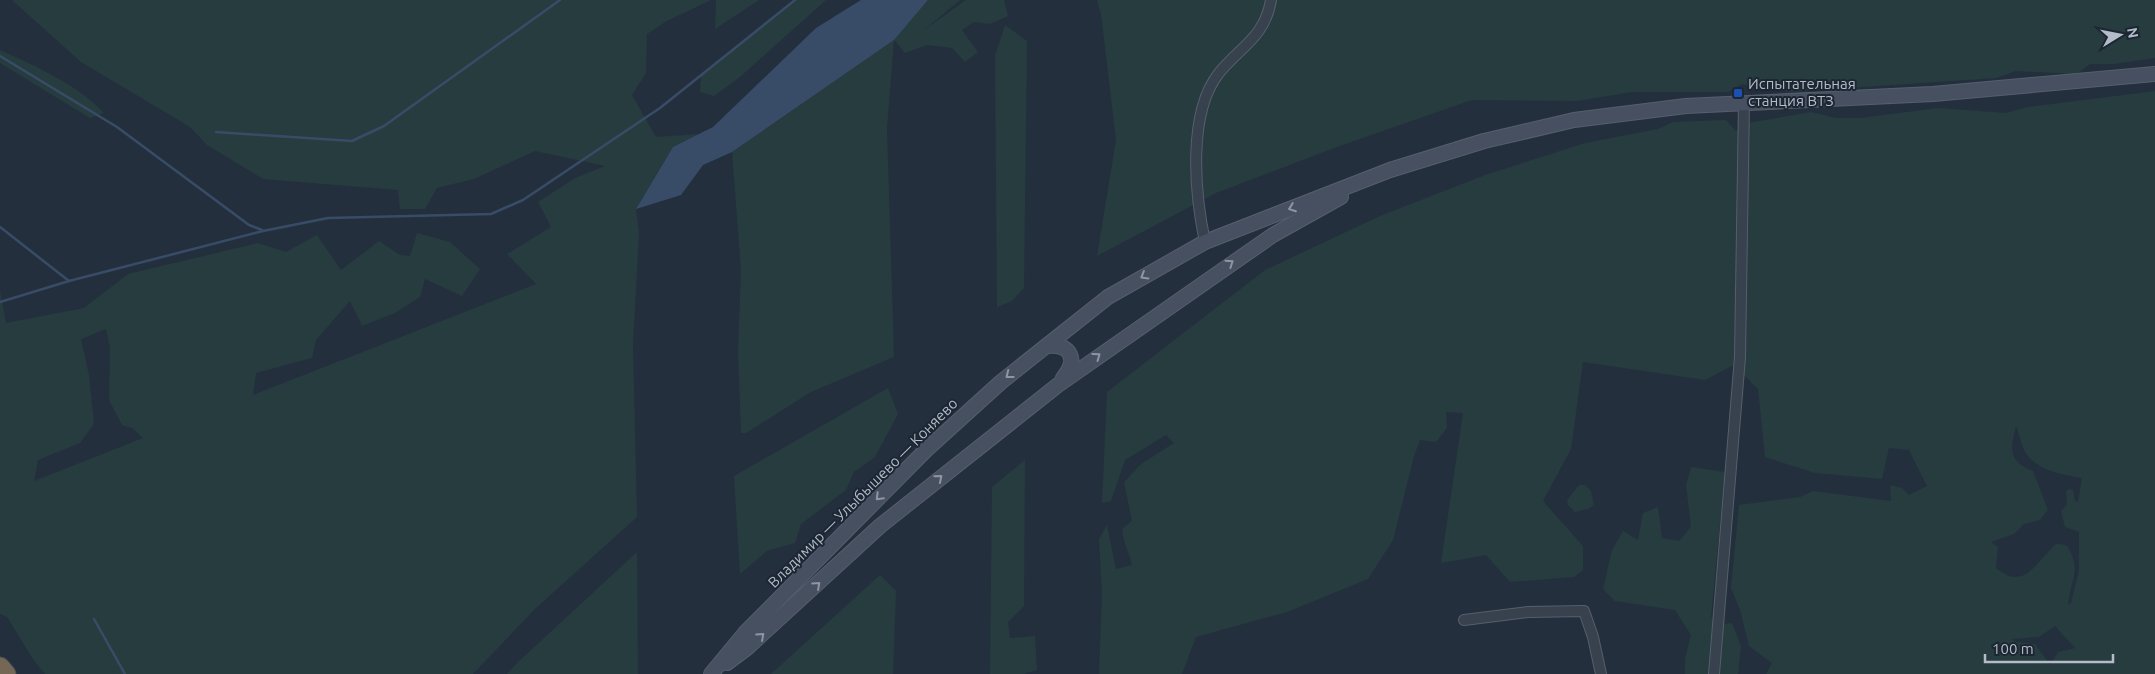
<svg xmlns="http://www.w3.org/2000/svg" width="2155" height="674" viewBox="0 0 2155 674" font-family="Ubuntu,sans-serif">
<rect width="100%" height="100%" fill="#242f3e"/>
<g fill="#263c3f" fill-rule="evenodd">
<path d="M12 0H711L665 22 647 34 646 73 632 95 656 137 699 134 673 147 636 209 639 233 633 344 637 517 535 609 473 674H45L33 659 7 617 0 614V291L6 323 84 308 128 274 258 243 286 252 317 235 341 270 379 241 400 255 410 256 417 233 450 242 480 269 462 296 425 279 420 297 395 313 362 326 350 301 316 340 312 358 256 373 253 395 536 284 507 254 551 227 538 202 575 178 605 166 535 151 474 179 437 188 425 209H400L398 190 263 179 207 145 190 127 81 62ZM106 329 110 348 109 400 122 425 132 428 143 438 34 481 38 460 80 443 94 424 89 375 81 339Z"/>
<polygon points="716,0 759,0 715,29"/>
<polygon points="795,0 826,0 740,77 714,96 700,92 701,76"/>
<polygon points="928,0 960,0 924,30 966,0 1004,0 1008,16 990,24 974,22 962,30 978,52 965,62 952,48 927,45 905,53 894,40 887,128 894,357 811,392 746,433 741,433 738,352 741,270 732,152 894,40"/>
<polygon points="1097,0 2155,0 2155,58 2114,64 2090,64 2077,74 2016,71 1996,78 1789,92 1742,84 1728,92 1632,92 1577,101 1472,100 1334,148 1216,193 1097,256 1116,140 1101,14"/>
<polygon points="1005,25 1027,41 1024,288 1012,301 997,307 995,56"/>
<path d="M0 50C35 66 77 84 104 113L90 118 0 63Z"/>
<path d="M2155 91V674H1766L1772 663 1749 646 1740 610 1731 588 1739 505 1800 497 1813 491 1891 501 1890 485 1902 488 1909 495 1927 486 1909 450 1889 448 1882 479 1815 473 1765 457 1758 389 1734 365 1705 380 1583 362 1571 449 1543 501 1583 546V570L1574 577 1510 582 1486 555 1441 563 1463 413 1446 412 1447 428 1436 442 1420 440 1414 456 1393 540 1368 579 1287 612 1196 637 1182 674H1099L1102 593 1099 539 1107 525 1116 569 1132 565C1129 552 1123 542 1122 529L1132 521 1124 482 1141 464 1174 443 1166 435 1125 460 1111 501 1102 503 1107 392 1265 270 1380 216 1485 175 1585 143 1658 129 1673 122 1726 120 1736 131 1748 123 1811 112 1836 118H1860L1938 108 2006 113 2028 107ZM2016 426C2019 433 2021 444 2025 452 2036 470 2062 475 2082 478L2078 502 2075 501 2073 490 2069 489 2066 491 2067 504 2061 511 2065 527 2079 532V571L2071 603 2068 605C2070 581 2083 568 2066 545L2056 544C2036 562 2024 592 1996 568L1998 547 1991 542 2014 534 2024 524 2040 520 2048 510 2033 471C2008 461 2010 450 2016 426ZM2055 626 2075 648 2058 652 2050 665 2035 644 2016 642 2012 639 2039 637Z"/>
<polygon points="888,388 898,414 875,457 854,472 846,490 801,524 795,543 767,551 740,574 734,476"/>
<polygon points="1025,460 1024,606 1008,622 1010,638 1035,636 1037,670 1023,674 990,674 992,487"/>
<polygon points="1691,467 1725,472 1711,617 1723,624 1732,623 1741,646 1738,674 1685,674 1685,659 1691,635 1675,610 1615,601 1603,589 1612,550 1623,531 1638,540 1643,513 1658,507 1662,538 1679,541 1691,527 1686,485"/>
<polygon points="1579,485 1585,485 1591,491 1594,505 1588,509 1575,512 1568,505 1567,500"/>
<polygon points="637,552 638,674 507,674 517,663"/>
<polygon points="880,575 896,591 893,674 771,674"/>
</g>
<polygon fill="#394c67" points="861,0 928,0 894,40 732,152 703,165 681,195 636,209 673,147 713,127 816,28"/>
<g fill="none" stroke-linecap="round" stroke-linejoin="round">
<g stroke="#394c67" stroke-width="2.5">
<polyline points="0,56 117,127 249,225 262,230"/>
<polyline points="216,132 352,141 384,126 560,0"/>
<polyline points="0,227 69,281"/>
<polyline points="0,302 69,281 263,231 328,218 491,214 523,200 660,108 795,0"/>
<polyline points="94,619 125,674"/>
</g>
<defs>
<g id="street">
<path d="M1205 242C1195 195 1187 113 1219 73 1240 47 1265 37 1271 0"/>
<polyline points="1464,620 1528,612 1584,611 1593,637 1601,674"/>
<polyline points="1714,674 1740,357 1744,102"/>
</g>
<g id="secondary">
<path d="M1047 346C1072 344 1078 360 1063 378"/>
<polyline points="727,663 747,648 880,526 1058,385 1273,235 1341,197"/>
<polyline points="711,674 745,633 926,450 1001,382 1108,297 1205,242 1390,170 1484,141 1574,120 1686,106 1933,94 2155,74"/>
</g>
<polyline id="highway" points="0,667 6,674"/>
</defs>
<use href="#street" stroke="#565f6c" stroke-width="12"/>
<use href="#secondary" stroke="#565f6c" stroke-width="16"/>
<use href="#highway" stroke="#434c59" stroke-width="21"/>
<use href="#street" stroke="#38414e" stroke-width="10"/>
<use href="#secondary" stroke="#465061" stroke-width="14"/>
<use href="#highway" stroke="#746855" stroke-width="19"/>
</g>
<defs><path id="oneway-chevron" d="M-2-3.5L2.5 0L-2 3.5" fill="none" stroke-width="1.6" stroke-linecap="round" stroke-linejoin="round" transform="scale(1.25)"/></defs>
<g stroke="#8e96a5">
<use href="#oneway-chevron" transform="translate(1292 208) rotate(159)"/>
<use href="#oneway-chevron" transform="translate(1230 263) rotate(-34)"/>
<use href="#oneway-chevron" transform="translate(1144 276) rotate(149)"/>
<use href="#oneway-chevron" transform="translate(1097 356) rotate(-36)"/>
<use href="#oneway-chevron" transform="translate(1009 375) rotate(142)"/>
<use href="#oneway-chevron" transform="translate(939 478) rotate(-40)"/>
<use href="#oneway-chevron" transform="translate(879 497) rotate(135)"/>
<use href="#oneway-chevron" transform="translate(817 585) rotate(-42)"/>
<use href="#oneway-chevron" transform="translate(761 636) rotate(-42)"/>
</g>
<rect fill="#1a4fb4" stroke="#1d2633" stroke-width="2" x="1733" y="88" width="10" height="10" rx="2.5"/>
<g text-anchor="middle" stroke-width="4" stroke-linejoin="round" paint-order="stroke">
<g font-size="15" fill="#b4bcc9" stroke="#1d2633" text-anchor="start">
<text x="1748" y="89">Испытательная<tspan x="1748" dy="17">станция ВТЗ</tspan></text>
</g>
<g font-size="15" fill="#b4bcc9" stroke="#1d2633">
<text transform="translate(863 493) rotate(-45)" y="5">Владимир — Улыбышево — Коняево</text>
</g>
</g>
<g transform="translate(2120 35) rotate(80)" stroke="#1d2633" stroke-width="4" paint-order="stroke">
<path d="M0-4L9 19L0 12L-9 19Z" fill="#b4bcc9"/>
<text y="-8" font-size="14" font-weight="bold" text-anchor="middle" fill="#b4bcc9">N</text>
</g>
<path d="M1985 654v8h128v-8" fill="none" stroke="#b4bcc9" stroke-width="2.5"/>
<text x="1992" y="654" font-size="15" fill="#b4bcc9" stroke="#1d2633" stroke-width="4" paint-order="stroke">100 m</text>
</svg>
